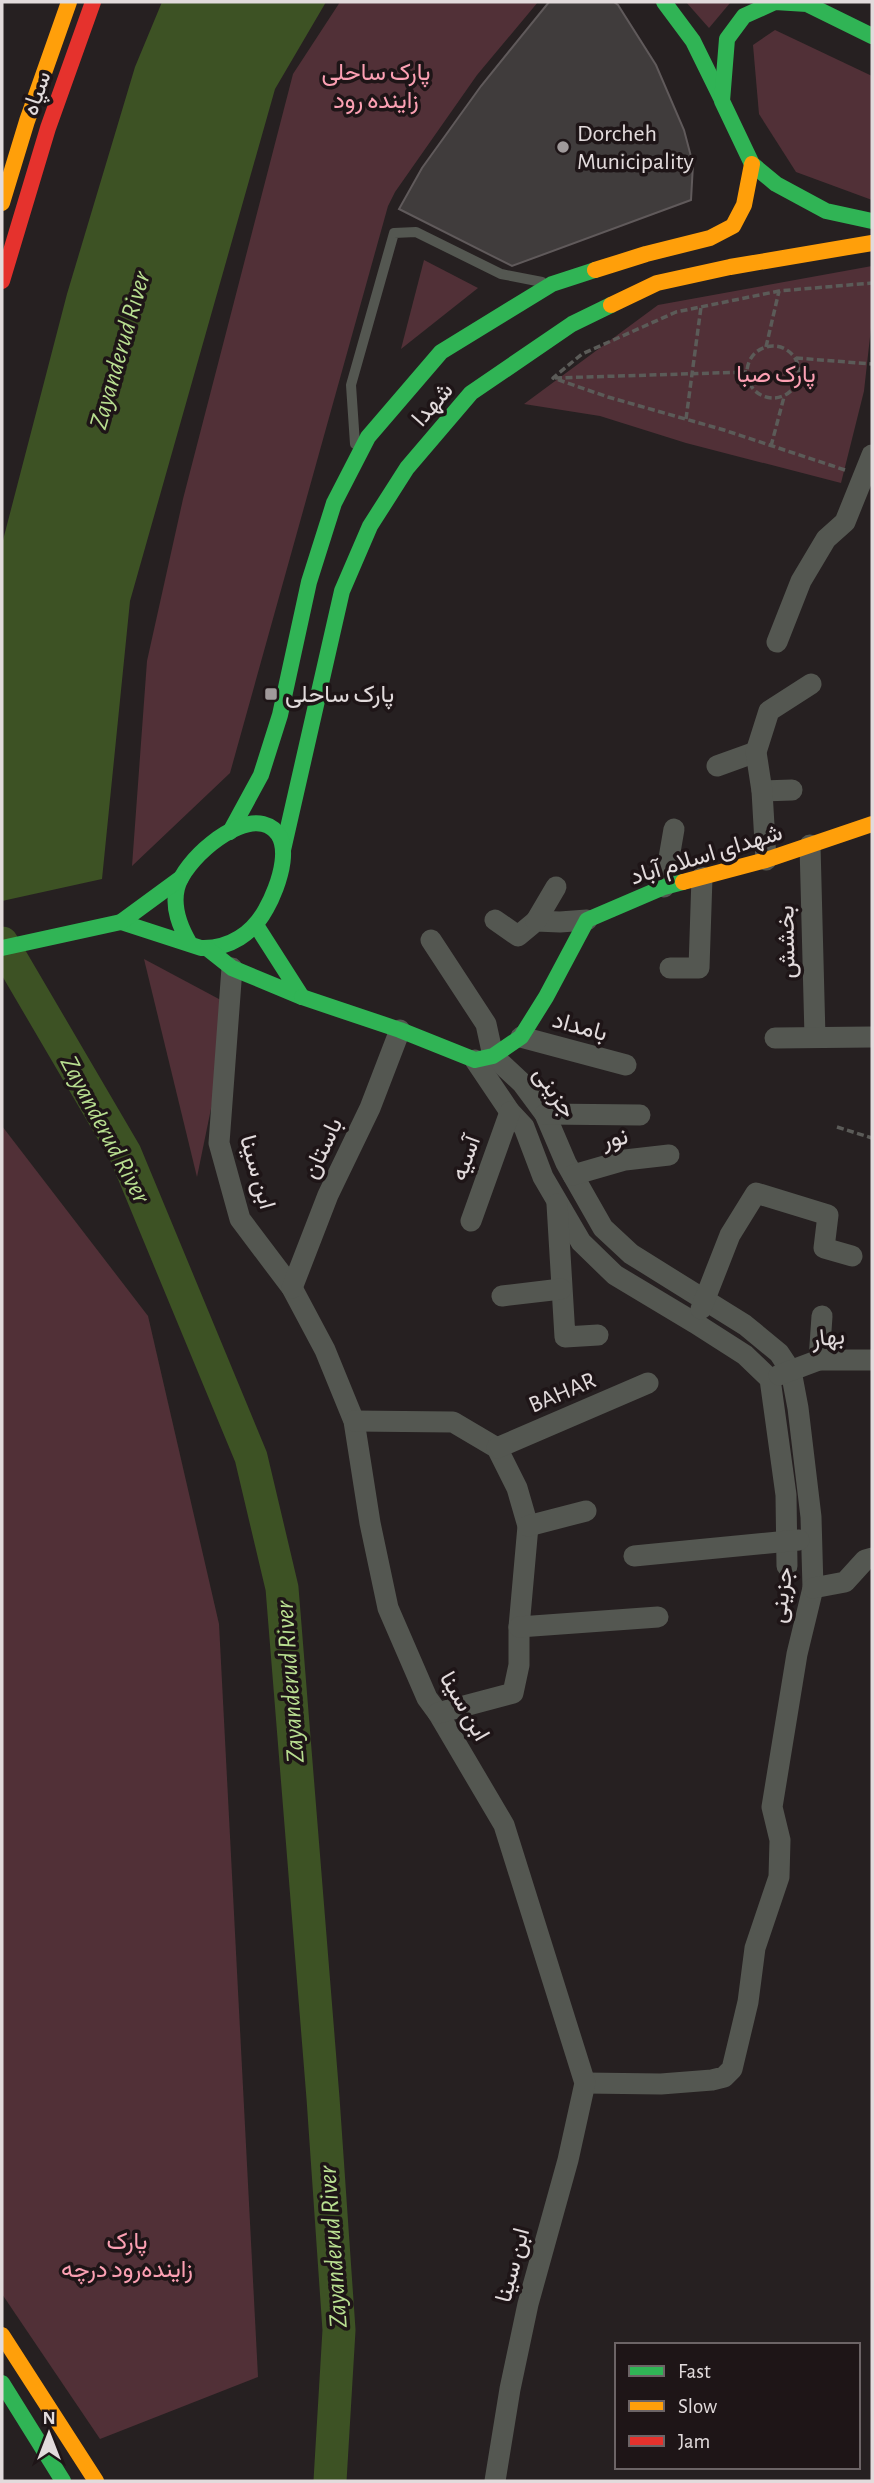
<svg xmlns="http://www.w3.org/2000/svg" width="874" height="2483" viewBox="0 0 874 2483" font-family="'Alegreya Sans',Vazirmatn,sans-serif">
<rect width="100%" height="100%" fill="#262021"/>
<g fill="#513037">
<polygon points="340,2 538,2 477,75 395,192 388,206 230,773 132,866 147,661 183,499 293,74"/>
<polygon points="686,2 727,2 730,3 709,28"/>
<polygon points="775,30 872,76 872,200 796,172 759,114 753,45"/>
<polygon points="424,260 478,288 401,349"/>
<polygon points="872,266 872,319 864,391 841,483 686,443 600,416 524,404 658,305"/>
<polygon points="144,959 232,1006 197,1177"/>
<polygon points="2,1126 148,1316 219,1624 258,2377 100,2439 2,2294"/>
</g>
<polygon fill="#3d5224" points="162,2 326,2 275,89 130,601 102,879 2,901 2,544 67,294 135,67"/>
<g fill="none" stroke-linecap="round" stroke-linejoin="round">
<polyline stroke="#3d5224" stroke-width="33" points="2,943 125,1153 251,1457 282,1588 323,2098 339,2330 330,2481"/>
</g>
<polygon fill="#403c3c" stroke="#605a5b" stroke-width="2" points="549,2 614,2 618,5 656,65 684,130 693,164 691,200 512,266 399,209 422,168 481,86"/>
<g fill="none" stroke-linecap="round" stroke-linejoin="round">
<g stroke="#5b5b58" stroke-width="3.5" stroke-dasharray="7 3.5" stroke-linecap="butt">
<circle cx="773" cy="372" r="26"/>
<polyline points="766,347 779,291"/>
<polyline points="796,358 872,364"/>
<polyline points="555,378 747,372"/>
<polyline points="686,419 701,307"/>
<polyline points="771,446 784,397"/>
<polyline points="845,470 724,430 608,397 553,378 582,354 676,312 779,291 872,283"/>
<polyline points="837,1127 872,1138"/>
</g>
<polyline stroke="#545751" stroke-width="10" points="355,444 351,385 394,233 416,232 501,274 542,282"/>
<g stroke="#545751" stroke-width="21">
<polyline points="777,642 801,581 826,539 845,522 872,455"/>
<polyline points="717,766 756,752"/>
<polyline points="762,791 792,790"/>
<polyline points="810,845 815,1037"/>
<polyline points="766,860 762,791 756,752 769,711 811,684"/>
<polyline points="664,887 674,829"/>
<polyline points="495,920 518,936 536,921 560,922 587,920"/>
<polyline points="536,921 556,887"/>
<polyline points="431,940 486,1024 493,1056 522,1083 545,1114 566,1163 603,1228 631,1254 745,1325 779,1353 791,1371 798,1408 811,1517 813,1588 797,1654 772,1807 780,1840 779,1877 755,1948 748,2002 732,2069 724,2077 712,2080 661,2084 585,2083"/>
<polyline points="232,968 219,1143 240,1219 292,1288 325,1350 354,1421 370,1523 388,1608 427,1698 438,1713 504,1825 585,2083 568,2160 528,2304 510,2389 495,2481"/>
<polyline points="670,968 699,968 702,877"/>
<polyline points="521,1037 626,1065"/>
<polyline points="775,1038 872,1037"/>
<polyline points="475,1060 510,1112 524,1127 543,1177 581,1242 615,1275 695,1323 745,1355 770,1379 786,1495 787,1566"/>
<polyline points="545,1114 640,1115"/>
<polyline points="573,1175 625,1160 669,1155"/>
<polyline points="557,1204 565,1337 598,1335"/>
<polyline points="471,1221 510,1112"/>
<polyline points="292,1288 328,1195 370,1108 400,1030"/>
<polyline points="502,1296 561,1289"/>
<polyline points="701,1309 730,1235 756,1193 828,1215 824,1248 852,1256"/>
<polyline points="819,1360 822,1316"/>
<polyline points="779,1375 819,1360 872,1360"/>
<polyline points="354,1421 453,1422 497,1448 517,1488 528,1526 519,1627 519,1665 513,1693 438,1713"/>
<polyline points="497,1448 648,1383"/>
<polyline points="528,1526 586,1511"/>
<polyline points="634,1556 799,1540"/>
<polyline points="813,1588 845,1582 865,1560 872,1558"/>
<polyline points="519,1627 658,1617"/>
</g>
<g stroke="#30b455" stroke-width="16">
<polyline points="664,2 693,41 721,98"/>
<polyline points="872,36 807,4 775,2 744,16 727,39 722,101 752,164 776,184 826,211 872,221"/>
<polyline points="230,832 261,775 280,715 309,582 334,503 368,437 441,352 552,284 595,270"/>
<polyline points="283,850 342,591 370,526 407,468 471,393 572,324 611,305"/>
<path d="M121 922 201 948C230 949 253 933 266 909 278 888 299 833 263 824 234 817 184 861 177 888 172 908 180 927 190 944"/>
<polyline points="2,948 121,922 181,878"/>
<polyline points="208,949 232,968 302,997 256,925"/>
<polyline points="302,997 400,1030 475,1060 493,1056 521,1037 546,997 587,920 664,887 683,882"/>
<polyline points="2,2383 63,2481"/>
</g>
<g stroke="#ff9f0a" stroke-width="16">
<polyline points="2,203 27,121 69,2"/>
<polyline points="595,270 646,254 710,238 733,226 744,205 752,164"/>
<polyline points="611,305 657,283 730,267 872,243"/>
<polyline points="683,882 766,860 872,824"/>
<polyline points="2,2335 96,2481"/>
</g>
<polyline stroke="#e5322d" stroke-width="16" points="2,281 48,128 93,2"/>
</g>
<g fill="#a09a9b" stroke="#1e1517" stroke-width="2.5">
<circle cx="563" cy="147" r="7"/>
<rect x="264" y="687" width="14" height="14" rx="3.5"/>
</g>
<g text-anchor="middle" stroke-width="7" stroke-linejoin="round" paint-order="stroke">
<g font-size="24" fill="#fca0b3" stroke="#1e1517">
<text x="376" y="80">پارک ساحلی<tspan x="376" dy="28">زاینده رود</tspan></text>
<text x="776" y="382">پارک صبا</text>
<text x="127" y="2249">پارک<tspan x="127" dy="28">زاینده‌رود درچه</tspan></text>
</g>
<g font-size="24" fill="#e2dbdc" stroke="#1e1517">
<text transform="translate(36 93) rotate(-71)" y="8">سپاه</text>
<text transform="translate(432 404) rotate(-49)" y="8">شهدا</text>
<text transform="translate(706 854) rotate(-17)" y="8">شهدای اسلام آباد</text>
<text transform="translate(786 942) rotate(-91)" y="8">بخشش</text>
<text transform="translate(580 1026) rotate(15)" y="8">بامداد</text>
<text transform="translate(555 1092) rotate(56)" y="8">جزینی</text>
<text transform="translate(615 1138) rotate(-12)" y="8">نور</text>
<text transform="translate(322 1148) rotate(-65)" y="8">باستان</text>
<text transform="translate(465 1158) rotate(-70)" y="8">آسیه</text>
<text transform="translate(258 1172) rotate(74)" y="8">ابن سینا</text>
<text transform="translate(828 1337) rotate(-6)" y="8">بهار</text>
<text transform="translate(562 1392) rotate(-23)" y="8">BAHAR</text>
<text transform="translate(781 1595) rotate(-82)" y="8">جزینی</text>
<text transform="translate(465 1706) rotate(60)" y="8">ابن سینا</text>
<text transform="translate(512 2265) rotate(-75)" y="8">ابن سینا</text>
</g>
<g font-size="24" fill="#e2dbdc" stroke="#1e1517" text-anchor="start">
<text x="577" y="141">Dorcheh<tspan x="577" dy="28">Municipality</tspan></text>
<text x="285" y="702">پارک ساحلی</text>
</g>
<g font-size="26" font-style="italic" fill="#b8de90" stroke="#1e1517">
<text transform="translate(119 350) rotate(-74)" y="9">Zayanderud River</text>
<text transform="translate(106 1129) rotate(62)" y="9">Zayanderud River</text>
<text transform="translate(289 1682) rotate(-94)" y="9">Zayanderud River</text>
<text transform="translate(332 2247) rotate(-94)" y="9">Zayanderud River</text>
</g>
</g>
<rect width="874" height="2483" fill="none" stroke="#e2dbdc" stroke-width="7"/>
<rect x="615" y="2343" width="245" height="126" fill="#1e1517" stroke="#6c6466" stroke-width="2"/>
<rect x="629" y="2366" width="35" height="10" fill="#30b455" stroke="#6c6466" stroke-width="2"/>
<text x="678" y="2378" font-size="21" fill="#e2dbdc">Fast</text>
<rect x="629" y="2401" width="35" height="10" fill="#ff9f0a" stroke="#6c6466" stroke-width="2"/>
<text x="678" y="2413" font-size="21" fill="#e2dbdc">Slow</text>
<rect x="629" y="2436" width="35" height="10" fill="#e5322d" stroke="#6c6466" stroke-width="2"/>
<text x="678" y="2448" font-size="21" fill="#e2dbdc">Jam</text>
<g transform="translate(49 2434)" stroke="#1e1517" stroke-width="5" paint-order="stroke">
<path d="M0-5L12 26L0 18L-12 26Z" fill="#e2dbdc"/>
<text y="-10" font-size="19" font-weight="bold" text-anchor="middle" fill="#e2dbdc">N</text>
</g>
</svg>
